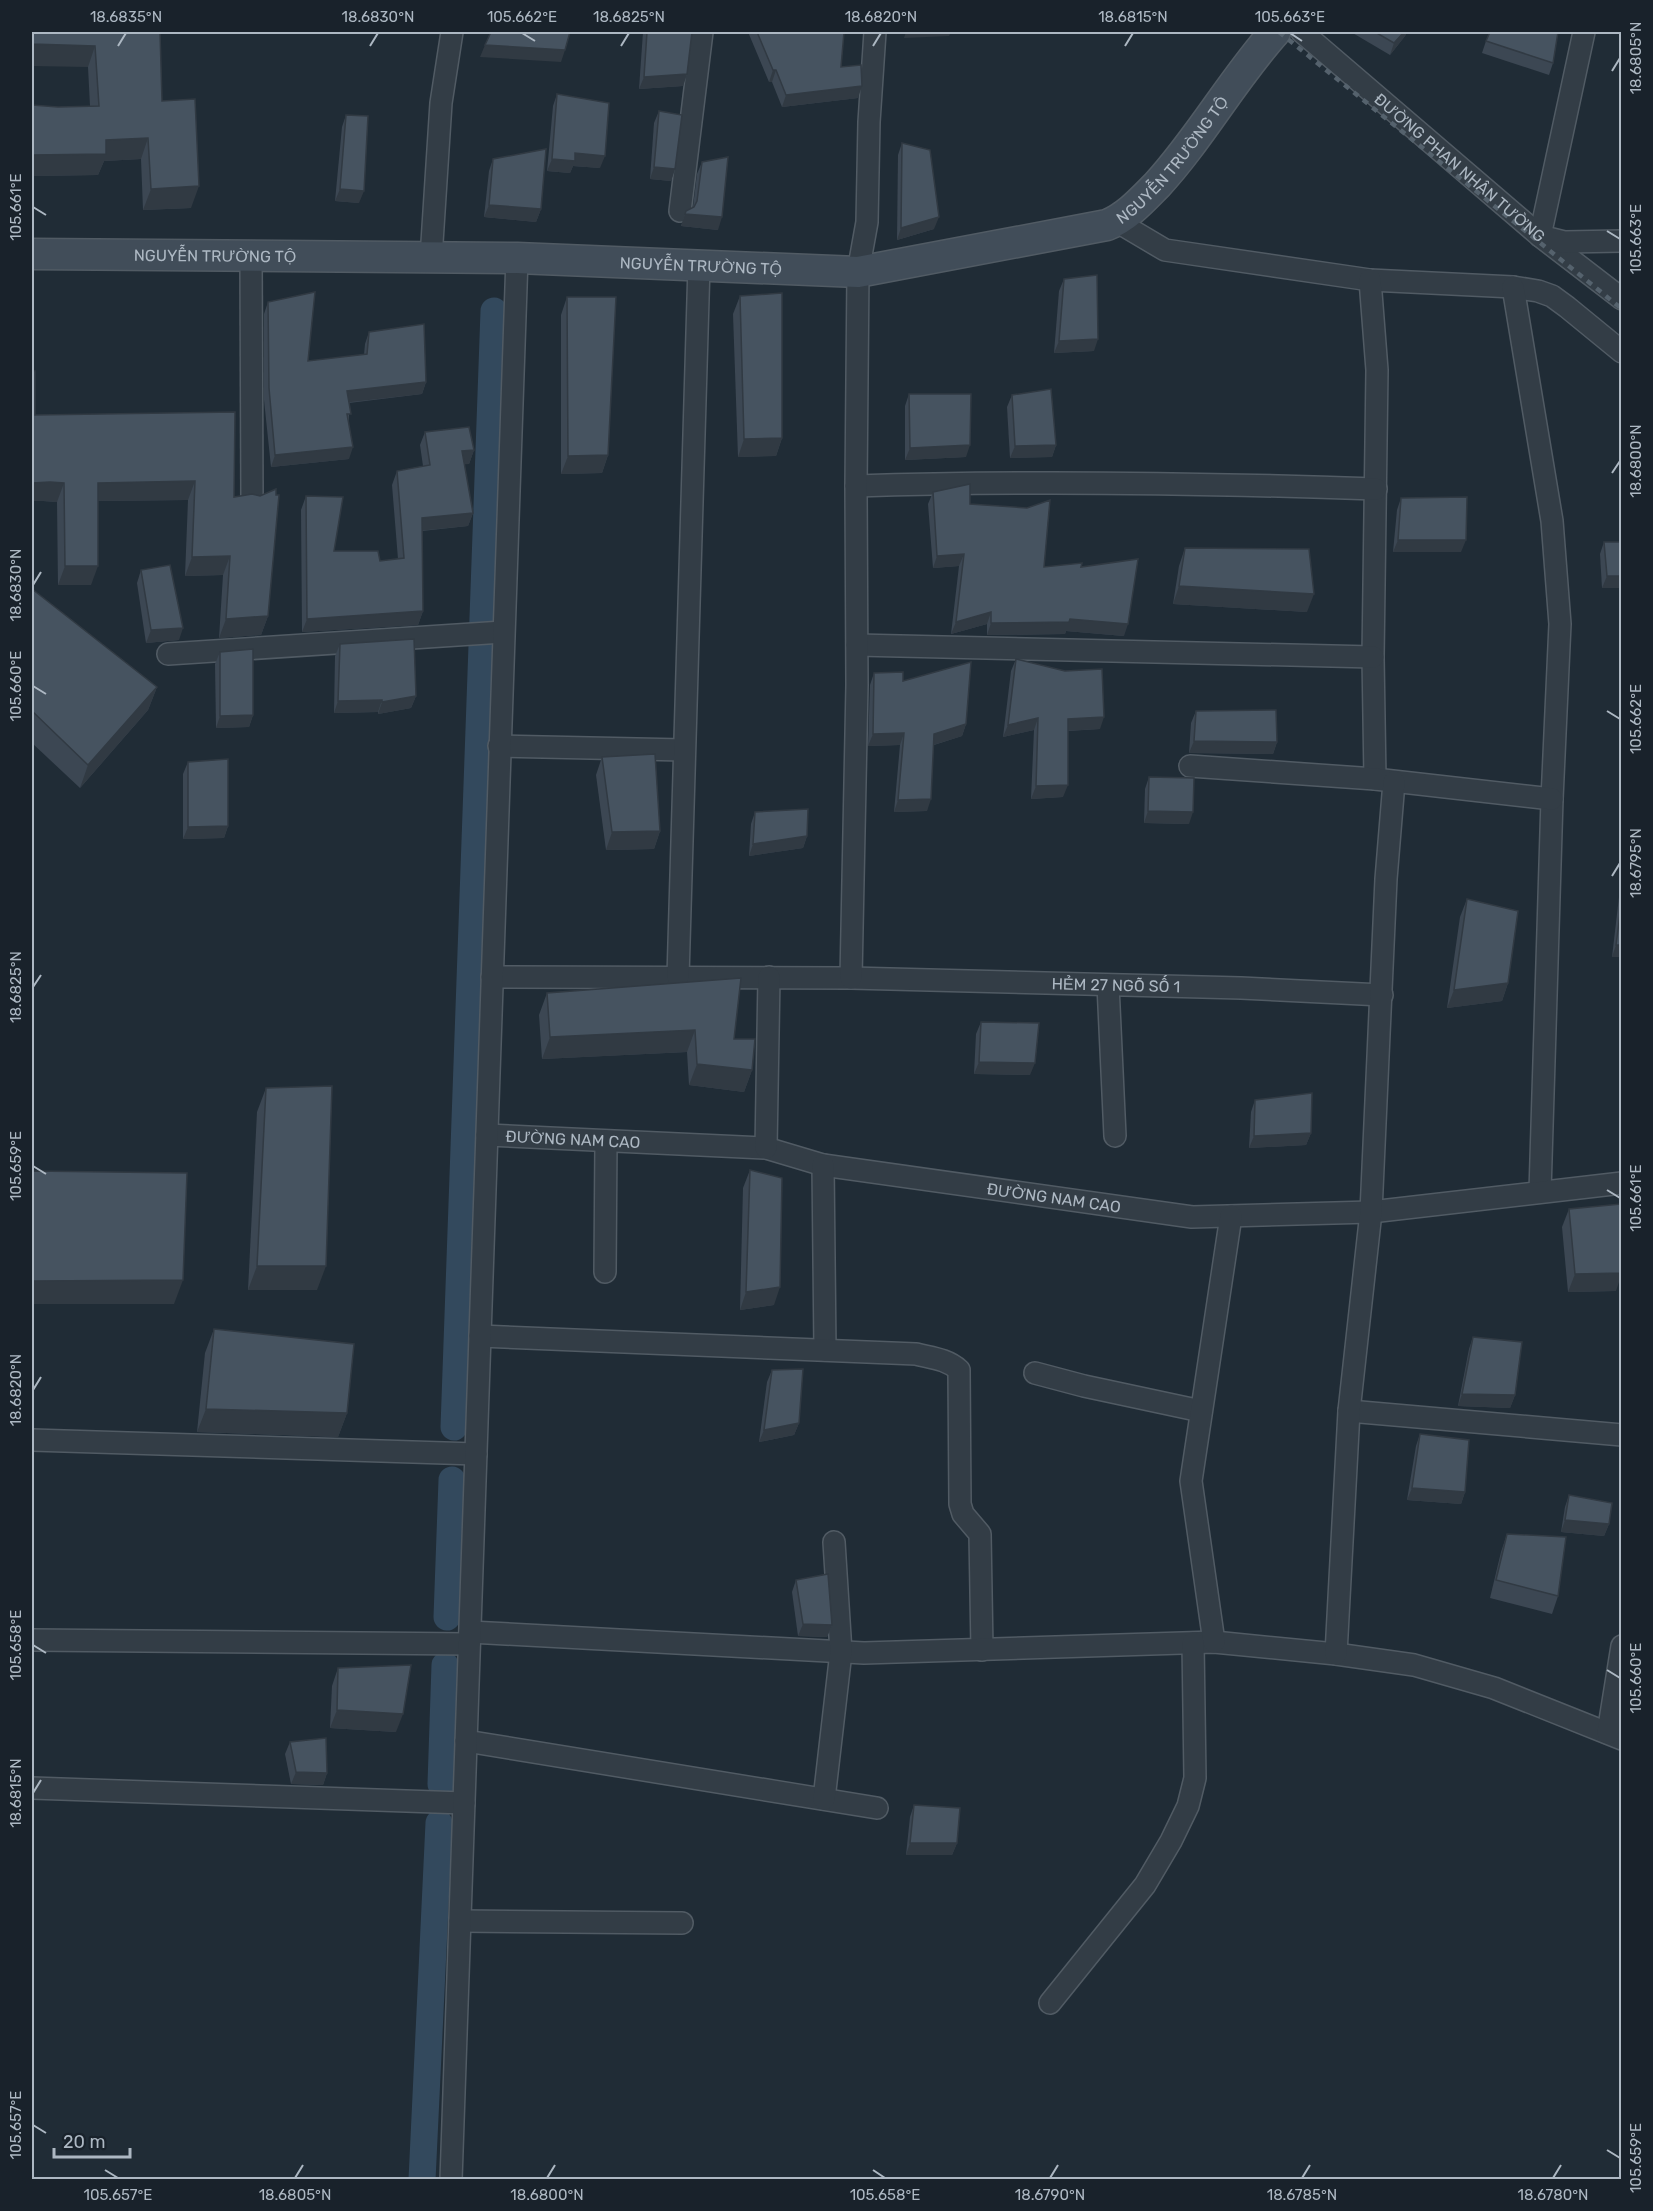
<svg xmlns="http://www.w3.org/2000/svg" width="1653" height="2211" viewBox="0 0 1653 2211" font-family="Rubik,sans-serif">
<rect width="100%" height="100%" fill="#202c36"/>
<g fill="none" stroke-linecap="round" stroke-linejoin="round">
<g stroke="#33495d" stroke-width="27">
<polyline points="454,1427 494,311"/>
<polyline points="447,1617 452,1480"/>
<polyline points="441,1784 445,1665"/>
<polyline points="422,2180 439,1823"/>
</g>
<defs>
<g id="minor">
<path id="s1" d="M1302 32 1540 236 1622 299"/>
<polyline points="1584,32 1540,236 1564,242 1622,241"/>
<polyline points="680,211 702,32"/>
<polyline points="1116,221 1165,250 1370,280 1513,287 1538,291 1552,296 1567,307 1622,352"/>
<polyline points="251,256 252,502"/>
<polyline points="431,258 441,103 452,32"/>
<polyline points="1370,280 1377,370 1373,657 1375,779"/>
<polyline points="1513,287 1552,521 1560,624 1552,799 1540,1192"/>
<path d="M856 486C1029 480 1202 483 1376 489"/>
<polyline points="857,645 1373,657"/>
<polyline points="168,654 503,632"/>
<polyline points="499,746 684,750"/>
<polyline points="1190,766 1375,779 1552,799"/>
<path id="s2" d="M492 977 851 978 1241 988 1382 995"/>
<polyline points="678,977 699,265"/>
<polyline points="851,978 857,685 856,486 858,272 867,222 869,122 875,32"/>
<polyline points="1108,985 1115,1136"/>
<path id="s3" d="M487 1135 766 1148 823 1165 1192 1217 1371 1212 1622 1183"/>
<polyline points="766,1148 769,977"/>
<polyline points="823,1165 825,1350"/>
<polyline points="605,1272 606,1141"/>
<path d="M480 1336 916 1354C932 1358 947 1359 959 1370L960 1504 963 1514 980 1534 982 1650"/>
<polyline points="1035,1373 1084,1386 1201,1411"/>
<polyline points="1349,1411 1622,1435"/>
<polyline points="32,1440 476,1454"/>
<polyline points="470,1632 864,1653 1214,1642 1336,1654 1414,1665 1494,1688 1622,1739"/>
<polyline points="32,1640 469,1644"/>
<polyline points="1214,1642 1191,1481 1231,1216"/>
<polyline points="1336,1654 1349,1411 1371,1212 1386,879 1394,782"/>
<polyline points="1608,1733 1622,1646"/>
<polyline points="466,1741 877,1808"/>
<polyline points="32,1788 464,1803"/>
<polyline points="824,1799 841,1652 834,1542"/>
<polyline points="460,1921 682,1923"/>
<polyline points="1050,2003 1145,1885 1171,1841 1188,1806 1195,1778 1193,1643"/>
<polyline points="451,2180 517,258"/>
</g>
<g id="secondary">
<path id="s4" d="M32 254 517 258 858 272 1107 225C1127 217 1142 200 1157 185 1201 137 1232 80 1275 32"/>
</g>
</defs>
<use href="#minor" stroke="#515b64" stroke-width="24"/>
<use href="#secondary" stroke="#515b64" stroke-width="33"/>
<use href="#minor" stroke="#333d46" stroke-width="21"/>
<use href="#secondary" stroke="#414d59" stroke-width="30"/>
<polyline stroke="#55626d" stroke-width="4.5" stroke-dasharray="6 6" stroke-linecap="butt" points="1279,32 1622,309"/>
</g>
<g fill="#3c4753">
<polygon points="32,32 160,32 162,101 191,208 143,210 141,159 104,161 98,175 32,176 32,105 58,107 90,106 88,67"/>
<polygon points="643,32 692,32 687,74 683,86 639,89"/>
<polygon points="737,32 844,32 841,67 858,98 782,107 772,82 769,82 748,32"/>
<polygon points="1351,32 1407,32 1405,36 1390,55"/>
<polygon points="1486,41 1553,63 1549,75 1482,53"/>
<polygon points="557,94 600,168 573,166 570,173 547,171 553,106"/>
<polygon points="659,111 675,169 671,181 650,179 654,123"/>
<polygon points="346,115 359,203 335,201 342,127"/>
<polygon points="902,143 934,229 897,240 898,155"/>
<polygon points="493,159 541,209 536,222 484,217 489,171"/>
<polygon points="702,162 718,230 681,226 686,211 693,207 697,174"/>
<polygon points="1064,279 1094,351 1054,353 1059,291"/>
<polygon points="740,296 782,438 776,456 738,457 733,314"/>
<polygon points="567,297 608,455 602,473 561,474 561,315"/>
<polygon points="268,302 308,361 364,355 365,344 369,332 426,382 422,394 349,403 349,459 271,467 264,400 264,314"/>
<polygon points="909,394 966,457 905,460 905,406"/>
<polygon points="1012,395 1056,445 1052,457 1010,458 1007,407"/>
<polygon points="35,415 234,497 268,616 261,635 219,638 223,575 185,576 188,500 98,501 91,585 58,585 57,502 43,501"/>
<polygon points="425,432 474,450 469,464 464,464 473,513 468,526 422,531 423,611 418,625 302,632 301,510 306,496 334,551 380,561 398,559 392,485 397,471 423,466 420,445"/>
<polygon points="933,492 970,504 1044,567 1081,567 1124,636 1066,631 1065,634 987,635 987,624 951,634 959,566 933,568 928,504"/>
<polygon points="1401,498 1461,552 1393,552 1397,510"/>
<polygon points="1604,542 1622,542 1622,588 1602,588 1600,554"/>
<polygon points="1185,548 1307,612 1173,604 1179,566"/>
<polygon points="141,570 179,640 146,643 137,583"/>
<polygon points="32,589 157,687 148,710 80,788 32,743"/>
<polygon points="340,644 416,696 411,708 378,714 378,712 334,713 335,656"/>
<polygon points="220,652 253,715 249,727 216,728 215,664"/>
<polygon points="1016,659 1100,729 1068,731 1063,797 1031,799 1034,730 1003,737 1011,671"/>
<polygon points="874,673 903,681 966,724 962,736 934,745 927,811 894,812 900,745 868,746 870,685"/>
<polygon points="1196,711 1277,742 1273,754 1189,753 1191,723"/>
<polygon points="602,757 660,831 654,849 606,850 596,775"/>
<polygon points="188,762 228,826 224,838 183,839 183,774"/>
<polygon points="1149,777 1189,824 1144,823 1145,789"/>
<polygon points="755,812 807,836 803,848 749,856 751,824"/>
<polygon points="1622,889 1622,957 1612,957 1619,897"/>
<polygon points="1467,899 1508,983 1502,1001 1447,1008 1460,917"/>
<polygon points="547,993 734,1039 752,1070 744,1092 689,1085 687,1052 542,1059 539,1015"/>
<polygon points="981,1022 1030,1075 974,1074 976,1034"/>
<polygon points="266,1088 317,1290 248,1290 257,1112"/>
<polygon points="1255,1100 1311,1133 1306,1145 1249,1148 1251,1112"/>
<polygon points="750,1170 774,1305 740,1310 743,1188"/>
<polygon points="1569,1209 1616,1291 1568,1292 1562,1227"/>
<polygon points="214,1329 347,1413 338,1437 197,1432 205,1353"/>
<polygon points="1473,1337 1515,1395 1510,1408 1458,1406 1469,1349"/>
<polygon points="772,1370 799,1423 794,1435 759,1442 767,1382"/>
<polygon points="1420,1434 1465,1492 1461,1504 1407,1500 1416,1446"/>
<polygon points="1569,1495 1609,1524 1604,1536 1561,1532 1565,1507"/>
<polygon points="1507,1534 1558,1596 1552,1614 1490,1598 1501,1552"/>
<polygon points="796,1580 832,1625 827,1637 798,1636 792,1592"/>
<polygon points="338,1668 396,1732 330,1728 332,1686"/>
<polygon points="290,1742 327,1773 323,1785 291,1784 285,1754"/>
<polygon points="914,1805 957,1843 952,1855 906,1855 910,1817"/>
</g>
<g fill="#313a43">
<polygon points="906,32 951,32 949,36 904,38"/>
<polygon points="1404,32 1407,32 1405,36 1390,55 1394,43"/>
<polygon points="32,44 95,46 88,67 32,66"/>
<polygon points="485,45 565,50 561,62 480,57"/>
<polygon points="773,70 776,70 772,82 769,82"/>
<polygon points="687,74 683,86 639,89 644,77"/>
<polygon points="862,86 858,98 782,107 786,95"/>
<polygon points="148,138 141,159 104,161 98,175 32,176 32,155 106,140"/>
<polygon points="575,153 605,156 600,168 573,166 570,173 547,171 552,159"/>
<polygon points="654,167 675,169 671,181 650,179"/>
<polygon points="199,186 191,208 143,210 151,189"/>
<polygon points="340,189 364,191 359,203 335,201"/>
<polygon points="489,205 541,209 536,222 484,217"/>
<polygon points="685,214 722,217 718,230 681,226"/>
<polygon points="939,217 934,229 897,240 901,228"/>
<polygon points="1098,339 1094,351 1054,353 1059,341"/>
<polygon points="426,382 422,394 342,403 347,391"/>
<polygon points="782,438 776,456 738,457 744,439"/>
<polygon points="970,445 966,457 905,460 910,448"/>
<polygon points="1056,445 1052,457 1010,458 1015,446"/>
<polygon points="353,447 349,459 271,467 275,455"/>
<polygon points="474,450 469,464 457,465 462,451"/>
<polygon points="608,455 602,473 561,474 568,456"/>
<polygon points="195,481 188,500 91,501 98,483"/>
<polygon points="50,482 64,483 57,502 43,501 32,501 32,483"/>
<polygon points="473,513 468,526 417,531 422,518"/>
<polygon points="1398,540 1466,540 1461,552 1393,552"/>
<polygon points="964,554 959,566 933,568 937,556"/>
<polygon points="230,556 223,575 185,576 192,557"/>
<polygon points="65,566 98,566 91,585 58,585"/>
<polygon points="1607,576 1622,576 1622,588 1602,588"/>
<polygon points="1179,586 1314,594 1307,612 1173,604"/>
<polygon points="423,611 418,625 302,632 307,619"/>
<polygon points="991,612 987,624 951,634 956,622"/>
<polygon points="268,616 261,635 219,638 226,619"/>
<polygon points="1070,619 1128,624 1124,636 1066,631 1065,634 987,635 991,623"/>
<polygon points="183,628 179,640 146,643 151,630"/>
<polygon points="157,687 148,710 80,788 88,765"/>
<polygon points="416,696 411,708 378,714 382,702"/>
<polygon points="382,700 378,712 334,713 338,701"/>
<polygon points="253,715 249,727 216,728 220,716"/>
<polygon points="1104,717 1100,729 1063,731 1068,719"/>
<polygon points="1038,718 1034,730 1003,737 1008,725"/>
<polygon points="966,724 962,736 930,746 934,734"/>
<polygon points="904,733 900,745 868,746 873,734"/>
<polygon points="1194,741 1277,742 1273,754 1189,753"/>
<polygon points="1068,785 1063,797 1031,799 1036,786"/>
<polygon points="931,799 927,811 894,812 898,800"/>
<polygon points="1148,811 1193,812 1189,824 1144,823"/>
<polygon points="228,826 224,838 183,839 188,827"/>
<polygon points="660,831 654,849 606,850 612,832"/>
<polygon points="807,836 803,848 749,856 753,844"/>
<polygon points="1616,945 1622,945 1622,957 1612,957"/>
<polygon points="1508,983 1502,1001 1447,1008 1454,990"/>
<polygon points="695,1030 687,1052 542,1059 550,1037"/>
<polygon points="979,1062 1035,1063 1030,1075 974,1074"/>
<polygon points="697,1064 752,1070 744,1092 689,1085"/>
<polygon points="1311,1133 1306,1145 1249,1148 1254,1136"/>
<polygon points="257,1266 326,1266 317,1290 248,1290"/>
<polygon points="1622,1273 1616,1291 1568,1292 1575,1274"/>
<polygon points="183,1280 174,1304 32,1304 32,1281"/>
<polygon points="780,1287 774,1305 740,1310 746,1292"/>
<polygon points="1462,1394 1515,1395 1510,1408 1458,1406"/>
<polygon points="206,1409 347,1413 338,1437 197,1432"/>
<polygon points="799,1423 794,1435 759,1442 764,1430"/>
<polygon points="1412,1488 1465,1492 1461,1504 1407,1500"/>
<polygon points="1565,1520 1609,1524 1604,1536 1561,1532"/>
<polygon points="803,1624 832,1625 827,1637 798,1636"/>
<polygon points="337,1710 403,1714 396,1732 330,1728"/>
<polygon points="296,1772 327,1773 323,1785 291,1784"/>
<polygon points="910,1843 957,1843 952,1855 906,1855"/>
</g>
<g fill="#465360" stroke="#313a43" stroke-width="1.5">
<polygon points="32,32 160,32 162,101 195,99 199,186 151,189 148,138 106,140 106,154 32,155 32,167 32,105 58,107 99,106 95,46 32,44"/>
<polygon points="491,32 570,32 565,50 485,45"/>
<polygon points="647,32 692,32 687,74 644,77"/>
<polygon points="757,32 844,32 841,67 861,65 862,86 786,95 776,70 773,70"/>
<polygon points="1375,32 1404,32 1394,43"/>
<polygon points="1490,32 1558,32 1553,63 1486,41"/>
<polygon points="557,94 609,103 605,156 575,153 575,161 552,159"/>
<polygon points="659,111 682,115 675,169 654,167"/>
<polygon points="346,115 368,116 364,191 340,189"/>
<polygon points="902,143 930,150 939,217 901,228"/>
<polygon points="546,149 541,209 489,205 493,159"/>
<polygon points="728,157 722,217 685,214 686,211 694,207 697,201 702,162"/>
<polygon points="1097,275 1098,339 1059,341 1064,279"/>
<polygon points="315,292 308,361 367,354 369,332 424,324 426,382 347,391 351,414 347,414 353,447 275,455 269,388 268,302"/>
<polygon points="782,293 782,438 744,439 740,296"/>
<polygon points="567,297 616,297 608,455 568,456"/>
<polygon points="32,371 35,371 35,415 235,412 234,497 252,494 260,496 276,489 276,495 279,495 268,616 226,619 230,556 192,557 195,481 98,483 98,566 65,566 64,483 50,482 32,483"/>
<polygon points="1051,389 1056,445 1015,446 1012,395"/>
<polygon points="909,394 971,394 970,445 910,448"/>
<polygon points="469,427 474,450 462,451 473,513 422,518 423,611 307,619 306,496 343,497 334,551 378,551 380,561 404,558 397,471 430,465 425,432"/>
<polygon points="970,484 970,504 1027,508 1050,500 1044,567 1082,563 1081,567 1138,559 1128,624 1070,619 1069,622 991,623 991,612 956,622 964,554 937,556 933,492"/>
<polygon points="1467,497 1466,540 1398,540 1401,498"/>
<polygon points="1604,542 1622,542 1622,576 1607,576"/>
<polygon points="1185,548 1309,549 1314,594 1179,586"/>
<polygon points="170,565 183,628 151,630 141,570"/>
<polygon points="32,589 157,687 88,765 32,711"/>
<polygon points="414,639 416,696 382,702 382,700 338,701 340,644"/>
<polygon points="253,649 253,715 220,716 220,652"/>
<polygon points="1016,659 1065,671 1102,669 1104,717 1068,719 1068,785 1036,786 1038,718 1008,725"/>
<polygon points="971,662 966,724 934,734 931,799 898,800 904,733 873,734 874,673 903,672 903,681"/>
<polygon points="1276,710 1277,742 1194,741 1196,711"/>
<polygon points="655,754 660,831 612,832 602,757"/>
<polygon points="228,759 228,826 188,827 188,762"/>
<polygon points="1149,777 1194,778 1193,812 1148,811"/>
<polygon points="808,809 807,836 753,844 755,812"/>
<polygon points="1467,899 1518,911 1508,983 1454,990"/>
<polygon points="1622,899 1622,945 1616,945"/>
<polygon points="741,978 734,1039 755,1039 752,1070 697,1064 695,1030 550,1037 547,993"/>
<polygon points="981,1022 1039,1023 1035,1063 979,1062"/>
<polygon points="332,1086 326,1266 257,1266 266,1088"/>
<polygon points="1312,1093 1311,1133 1254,1136 1255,1100"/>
<polygon points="750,1170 782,1178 780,1287 746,1292"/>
<polygon points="32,1171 187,1173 183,1280 32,1281"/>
<polygon points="1621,1204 1622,1273 1575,1274 1569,1209"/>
<polygon points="214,1329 354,1344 347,1413 206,1409"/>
<polygon points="1473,1337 1522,1342 1515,1395 1462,1394"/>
<polygon points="803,1369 799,1423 764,1430 772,1370"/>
<polygon points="1420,1434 1469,1440 1465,1492 1412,1488"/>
<polygon points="1569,1495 1612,1503 1609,1524 1565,1520"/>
<polygon points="1507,1534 1566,1537 1558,1596 1496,1580"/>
<polygon points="828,1574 832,1625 803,1624 796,1580"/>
<polygon points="411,1665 403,1714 337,1710 338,1668"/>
<polygon points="326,1738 327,1773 296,1772 290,1742"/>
<polygon points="914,1805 960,1808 957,1843 910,1843"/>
</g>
<path fill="none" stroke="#adb8c3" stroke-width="2" d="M522 33 535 41M1290 33 1302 41M118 46 126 33M370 46 378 33M621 46 629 33M873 46 881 33M1125 46 1133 33M1612 71 1620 58M33 207 46 215M1607 231 1620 239M1612 473 1620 461M33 585 41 572M33 686 46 694M1607 711 1620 719M1612 876 1620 863M33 987 41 975M33 1166 46 1174M1607 1190 1620 1198M33 1390 41 1377M33 1645 46 1653M1607 1670 1620 1678M33 1793 41 1780M33 2125 46 2133M1607 2150 1620 2158M105 2170 118 2178M873 2170 885 2178M295 2178 303 2165M547 2178 555 2165M1050 2178 1058 2165M1302 2178 1310 2165M1553 2178 1561 2165"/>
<g text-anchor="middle" stroke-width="5" stroke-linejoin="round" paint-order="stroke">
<g font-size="16" fill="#adb8c3" stroke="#19222b">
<text dy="6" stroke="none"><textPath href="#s4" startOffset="1173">NGUYỄN TRƯỜNG TỘ</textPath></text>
<text dy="6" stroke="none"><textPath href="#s1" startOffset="208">ĐƯỜNG PHAN NHÂN TƯỜNG</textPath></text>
<text dy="6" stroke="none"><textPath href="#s4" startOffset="183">NGUYỄN TRƯỜNG TỘ</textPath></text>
<text dy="6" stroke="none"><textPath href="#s4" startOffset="669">NGUYỄN TRƯỜNG TỘ</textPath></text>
<text dy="6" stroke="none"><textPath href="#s2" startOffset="624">HẺM 27 NGÕ SỐ 1</textPath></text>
<text dy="6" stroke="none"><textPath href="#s3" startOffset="86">ĐƯỜNG NAM CAO</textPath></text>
<text dy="6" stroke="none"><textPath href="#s3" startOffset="572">ĐƯỜNG NAM CAO</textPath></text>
</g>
</g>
<rect width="1653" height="2211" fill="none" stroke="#19222b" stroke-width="66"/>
<path d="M54 2148v9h76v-9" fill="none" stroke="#adb8c3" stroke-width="3"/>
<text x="63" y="2148" font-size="18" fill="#adb8c3" stroke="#19222b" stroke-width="4.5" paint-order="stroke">20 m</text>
<rect x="33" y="33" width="1587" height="2145" fill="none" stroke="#adb8c3" stroke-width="2"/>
<g font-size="15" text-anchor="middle" fill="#adb8c3">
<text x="126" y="22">18.6835°N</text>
<text x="378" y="22">18.6830°N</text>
<text x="522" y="22">105.662°E</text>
<text x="629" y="22">18.6825°N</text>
<text x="881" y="22">18.6820°N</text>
<text x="1133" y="22">18.6815°N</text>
<text x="1290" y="22">105.663°E</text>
<text transform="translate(1636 58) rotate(-90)" y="5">18.6805°N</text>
<text transform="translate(16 207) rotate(-90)" y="5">105.661°E</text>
<text transform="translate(1636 239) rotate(-90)" y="5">105.663°E</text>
<text transform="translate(1636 461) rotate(-90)" y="5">18.6800°N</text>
<text transform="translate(16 585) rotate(-90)" y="5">18.6830°N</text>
<text transform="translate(16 686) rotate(-90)" y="5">105.660°E</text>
<text transform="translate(1636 719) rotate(-90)" y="5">105.662°E</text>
<text transform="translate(1636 863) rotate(-90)" y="5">18.6795°N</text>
<text transform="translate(16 987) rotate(-90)" y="5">18.6825°N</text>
<text transform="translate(16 1166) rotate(-90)" y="5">105.659°E</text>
<text transform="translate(1636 1198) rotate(-90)" y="5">105.661°E</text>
<text transform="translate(16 1390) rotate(-90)" y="5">18.6820°N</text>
<text transform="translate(16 1645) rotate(-90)" y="5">105.658°E</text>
<text transform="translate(1636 1678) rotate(-90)" y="5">105.660°E</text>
<text transform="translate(16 1793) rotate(-90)" y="5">18.6815°N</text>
<text transform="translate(16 2125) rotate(-90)" y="5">105.657°E</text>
<text transform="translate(1636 2158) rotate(-90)" y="5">105.659°E</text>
<text x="118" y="2200">105.657°E</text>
<text x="295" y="2200">18.6805°N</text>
<text x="547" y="2200">18.6800°N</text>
<text x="885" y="2200">105.658°E</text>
<text x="1050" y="2200">18.6790°N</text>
<text x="1302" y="2200">18.6785°N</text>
<text x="1553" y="2200">18.6780°N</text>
</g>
</svg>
